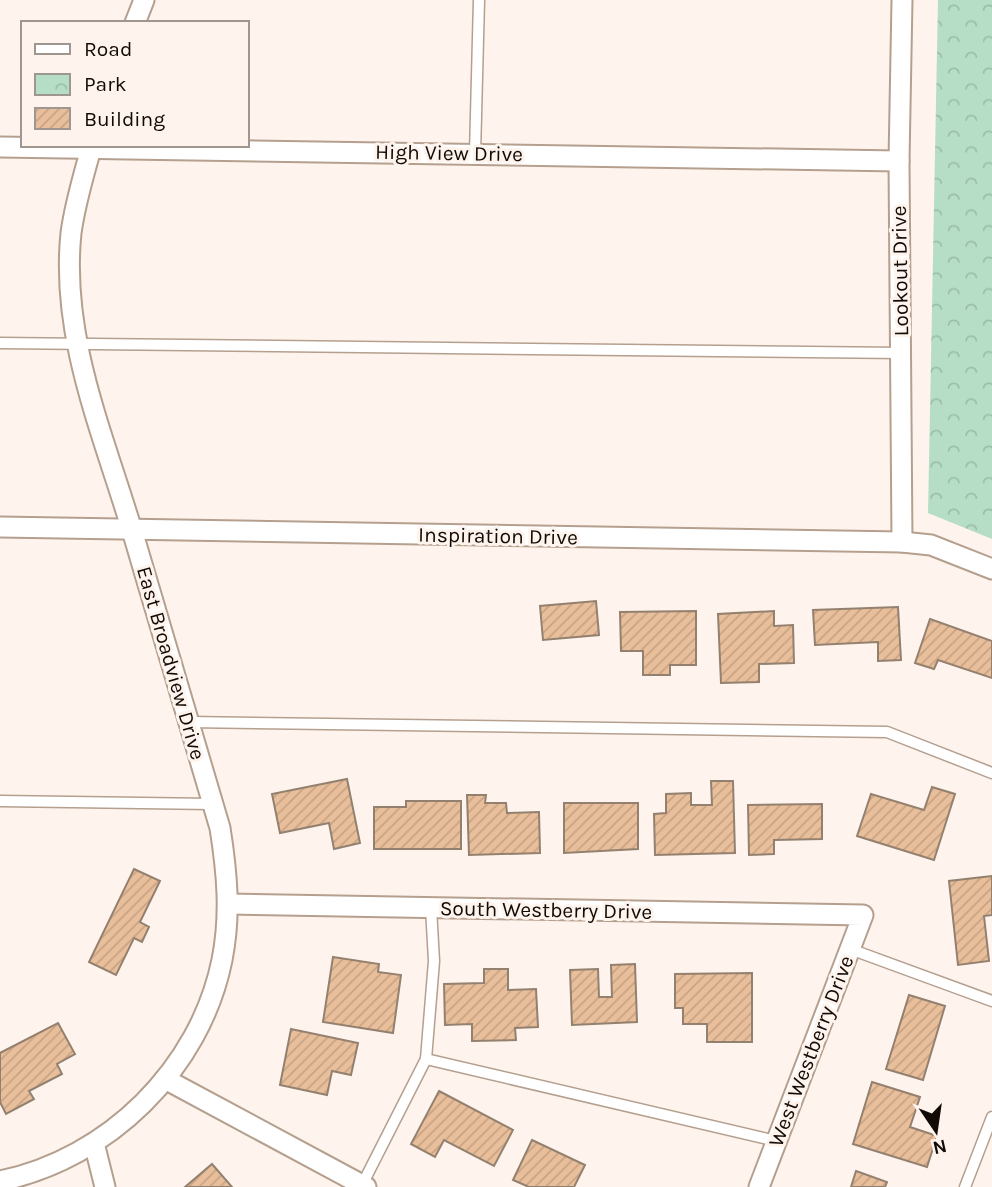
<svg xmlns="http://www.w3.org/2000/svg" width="992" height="1187" viewBox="0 0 992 1187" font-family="Karla,sans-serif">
<defs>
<pattern id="park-crowns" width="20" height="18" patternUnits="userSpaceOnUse" patternTransform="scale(1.75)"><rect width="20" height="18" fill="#b6dec7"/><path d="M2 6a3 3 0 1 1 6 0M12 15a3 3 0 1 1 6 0" fill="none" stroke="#9bbda9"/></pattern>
<pattern id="building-hatch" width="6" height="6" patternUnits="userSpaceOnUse" patternTransform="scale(1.75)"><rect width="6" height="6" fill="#e9bf9b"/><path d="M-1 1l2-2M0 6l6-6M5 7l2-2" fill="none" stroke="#c7a384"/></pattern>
</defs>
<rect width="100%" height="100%" fill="#fef4ed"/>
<polygon fill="url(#park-crowns)" points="938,0 992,0 992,539 928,513"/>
<g fill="url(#building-hatch)" stroke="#94806f" stroke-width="2">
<polygon points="596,601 599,635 543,640 540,606"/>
<polygon points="898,607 901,660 878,661 878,642 815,645 813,610"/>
<polygon points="696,611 696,665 670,665 670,675 643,675 643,651 621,651 620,612"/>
<polygon points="774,611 774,626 793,625 794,663 759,664 759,682 721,683 718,614"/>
<polygon points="930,619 992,641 992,678 938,660 934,669 915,663"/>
<polygon points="347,779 360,843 334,849 329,823 280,833 272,794"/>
<polygon points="711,781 733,781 735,853 655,855 654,814 666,813 666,794 691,793 691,805 712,805"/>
<polygon points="932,787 955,794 934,860 857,836 871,794 924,810"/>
<polygon points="467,795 486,795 485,803 506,803 507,813 539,812 540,853 469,855"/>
<polygon points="406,801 461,801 461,849 374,849 374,807 406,807"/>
<polygon points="564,803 638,803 638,849 564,853"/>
<polygon points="822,804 822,839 774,840 774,854 749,855 748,805"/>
<polygon points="134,869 160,881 140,922 149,927 142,942 134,938 116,975 89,962"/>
<polygon points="992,876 992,915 984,916 989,961 958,965 949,881"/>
<polygon points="333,957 379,964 378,972 401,975 393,1033 323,1022"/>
<polygon points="635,964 637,1022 572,1025 570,970 598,969 599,997 612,997 611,965"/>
<polygon points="484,969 508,969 508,990 536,989 538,1027 515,1028 516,1040 472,1041 472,1024 445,1025 444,984 484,983"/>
<polygon points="752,973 752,1042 707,1042 707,1024 683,1024 683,1008 675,1008 675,974"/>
<polygon points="909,995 945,1006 923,1080 886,1069"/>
<polygon points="58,1023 75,1054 57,1064 62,1074 29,1091 34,1099 6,1114 0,1102 0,1053"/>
<polygon points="291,1029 358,1043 351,1075 332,1071 327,1095 280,1085"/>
<polygon points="872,1082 920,1097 910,1127 937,1136 927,1167 853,1144"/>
<polygon points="439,1091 513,1130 494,1166 444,1140 435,1157 411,1144"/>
<polygon points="532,1140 585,1165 574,1187 529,1187 513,1180"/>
<polygon points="212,1164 232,1187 185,1187"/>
<polygon points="856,1171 887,1182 885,1187 851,1187"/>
</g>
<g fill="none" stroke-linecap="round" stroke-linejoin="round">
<defs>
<g id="lane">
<polyline points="475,154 479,0"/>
<polyline points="0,343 901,353"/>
<polyline points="188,722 887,732 992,773"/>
<polyline points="0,801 212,804"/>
<polyline points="850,949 992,1001"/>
<polyline points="426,1059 776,1141"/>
<polyline points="362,1185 426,1059 434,961 431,908"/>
<polyline points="965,1187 992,1117"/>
</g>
<g id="street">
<polyline points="902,0 899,161 902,542"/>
<polyline points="135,23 144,0"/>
<polyline points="0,147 899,161"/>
<polyline points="0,527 902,542 931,545 992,569"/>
<polyline points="228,904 863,915 759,1187"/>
<polyline points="165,1079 366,1187"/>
<polyline points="94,1143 105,1187"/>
<path d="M0 1181C108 1159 200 1069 222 960 231 915 227 872 220 828 191 731 162 634 134 537 105 438 60 339 71 233 75 203 84 174 92 145"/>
</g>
</defs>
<use href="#lane" stroke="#b59f8e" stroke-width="13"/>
<use href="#street" stroke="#b59f8e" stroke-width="23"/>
<use href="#lane" stroke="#fff" stroke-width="10"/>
<use href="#street" stroke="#fff" stroke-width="19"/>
</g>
<g text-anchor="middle" stroke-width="6" stroke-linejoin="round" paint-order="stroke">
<g font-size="21" fill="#110a05" stroke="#fef4ed">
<text transform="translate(449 153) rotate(1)" y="7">High View Drive</text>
<text transform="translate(900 271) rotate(-91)" y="7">Lookout Drive</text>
<text transform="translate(498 536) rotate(1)" y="7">Inspiration Drive</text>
<text transform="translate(171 663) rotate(74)" y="7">East Broadview Drive</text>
<text transform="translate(546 910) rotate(1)" y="7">South Westberry Drive</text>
<text transform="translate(811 1051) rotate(-69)" y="7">West Westberry Drive</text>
</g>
</g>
<rect x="21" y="21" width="228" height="126" fill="#fef4ed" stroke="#9f9690" stroke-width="2"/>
<rect x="35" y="44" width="35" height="10" fill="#ffffff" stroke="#9f9690" stroke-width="2"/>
<text x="84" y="56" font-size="21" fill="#110a05">Road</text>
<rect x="35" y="74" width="35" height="21" fill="url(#park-crowns)" stroke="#9f9690" stroke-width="2"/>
<text x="84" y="91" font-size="21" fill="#110a05">Park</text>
<rect x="35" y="108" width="35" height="21" fill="url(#building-hatch)" stroke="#9f9690" stroke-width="2"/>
<text x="84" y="126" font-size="21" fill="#110a05">Building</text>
<g transform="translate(936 1131) rotate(167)" stroke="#fef4ed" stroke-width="5" paint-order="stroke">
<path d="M0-5L12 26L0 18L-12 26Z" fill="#110a05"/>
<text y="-10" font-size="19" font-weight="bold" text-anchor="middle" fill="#110a05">N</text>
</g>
</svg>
